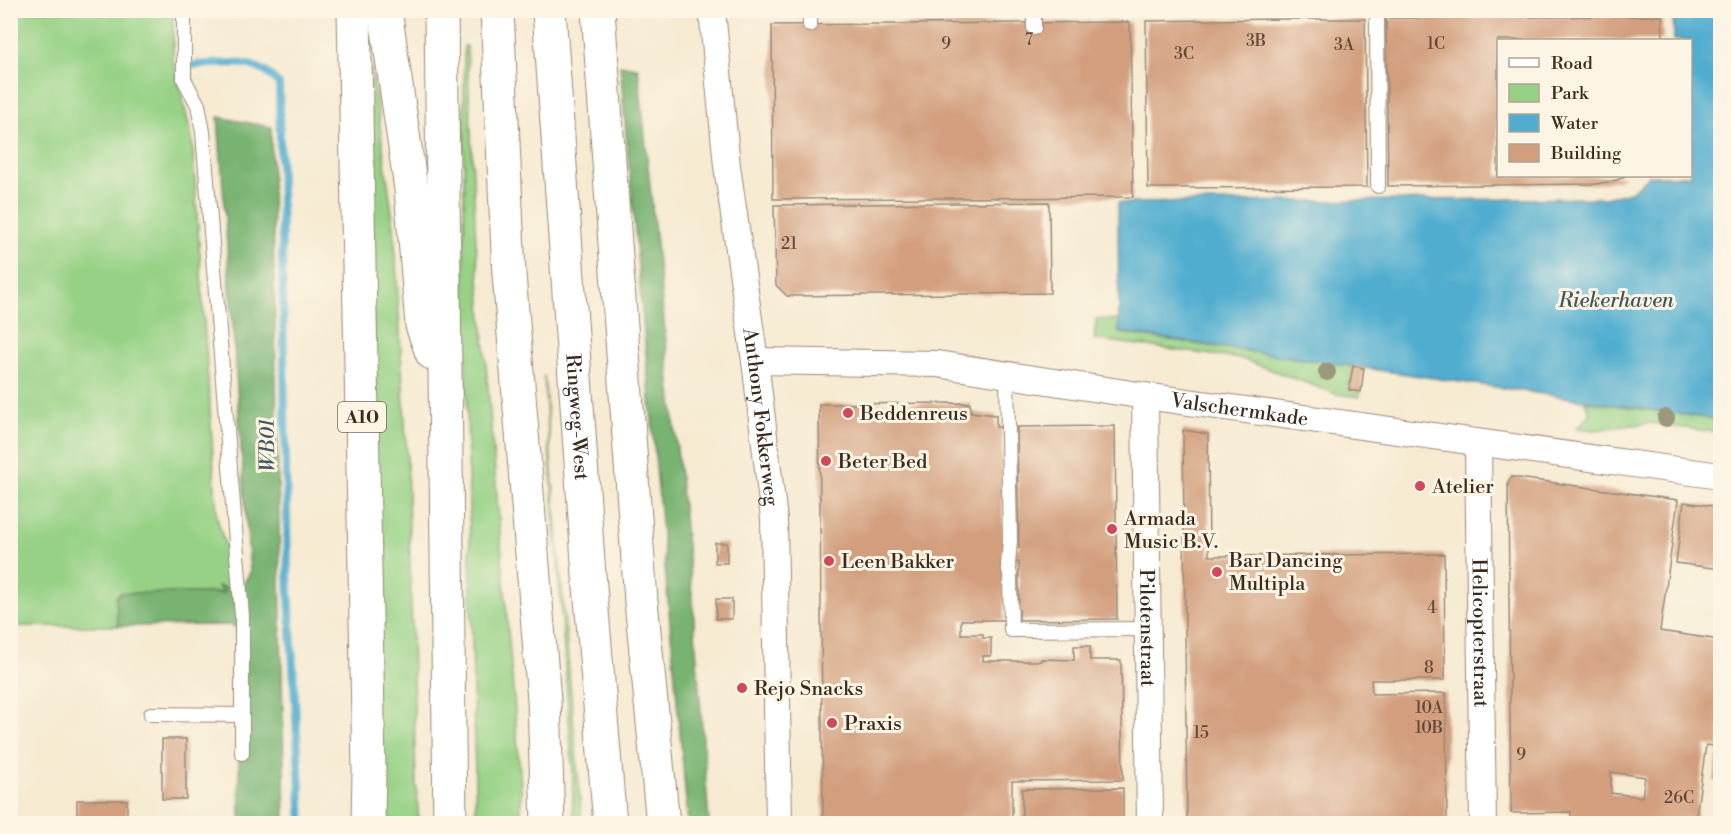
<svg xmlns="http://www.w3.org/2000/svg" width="1731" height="834" viewBox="0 0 1731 834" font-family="'Libre Bodoni',serif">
<rect width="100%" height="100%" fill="#fcf5e5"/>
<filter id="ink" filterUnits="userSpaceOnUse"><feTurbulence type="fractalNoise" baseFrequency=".0167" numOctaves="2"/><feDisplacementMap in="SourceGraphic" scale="12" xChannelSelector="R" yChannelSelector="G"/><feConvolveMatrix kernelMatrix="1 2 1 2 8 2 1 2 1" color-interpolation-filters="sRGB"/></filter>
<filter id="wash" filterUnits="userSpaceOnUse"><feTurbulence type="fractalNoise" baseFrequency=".008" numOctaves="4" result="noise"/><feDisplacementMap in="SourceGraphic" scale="24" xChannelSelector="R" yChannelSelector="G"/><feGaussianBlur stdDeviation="1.35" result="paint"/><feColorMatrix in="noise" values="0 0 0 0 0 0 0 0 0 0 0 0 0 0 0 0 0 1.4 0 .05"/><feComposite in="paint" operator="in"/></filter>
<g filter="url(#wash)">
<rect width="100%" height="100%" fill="#f6ead1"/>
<g fill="#96d185" stroke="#687e52" stroke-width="1.5">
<polygon points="10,11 173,11 173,60 192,138 217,518 239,591 116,597 118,626 11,626"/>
<polygon points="464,46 467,46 476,243 521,786 521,823 476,823 464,274"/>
<polygon points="371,60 394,228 407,458 416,781 419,823 376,823"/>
<polygon points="1096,319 1119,320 1120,333 1353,366 1349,390 1361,392 1359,397 1336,394 1242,359 1094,339"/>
<polygon points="544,375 582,823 573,823 573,775"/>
<polygon points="1584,401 1720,420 1720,433 1649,423 1593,430 1577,428 1589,416 1589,409"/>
</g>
<g fill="#78b372" stroke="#5a6e48" stroke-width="1.5">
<polygon points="620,65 638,68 693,605 709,823 688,823"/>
<polygon points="218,117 271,127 285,823 240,823 237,628 232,625 118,626 116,597 120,593 225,593 217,586 239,591 250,573"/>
</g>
<polygon fill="#51adcf" stroke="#466c76" stroke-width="1.5" points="1673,11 1720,11 1720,420 1119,332 1118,203 1605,198 1631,192 1648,176 1690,176 1690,40 1674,40"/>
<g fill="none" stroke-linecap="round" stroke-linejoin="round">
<path stroke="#51adcf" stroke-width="8" d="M195 65C228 64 255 56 279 84L288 575 302 824"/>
</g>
<g id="blocks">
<g fill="#d29e7d" fill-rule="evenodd">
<polygon points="1662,16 1663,40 1498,40 1498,176 1626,176 1617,180 1596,184 1388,186 1386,18"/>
<polygon points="1287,19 1365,19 1367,187 1148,188 1146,21"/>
<polygon points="1130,22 1133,197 773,199 772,25"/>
<polygon points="1049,202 1050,293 787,296 776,285 774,205"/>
<polygon points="1353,366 1364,368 1361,392 1349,390"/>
<polygon points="970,403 971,412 996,415 996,427 1002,427 1004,620 961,620 961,634 983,634 983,638 991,638 991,656 983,656 983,661 1041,661 1041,659 1074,660 1074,646 1090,646 1090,660 1121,660 1123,780 1012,781 1012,824 823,824 819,404"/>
<polygon points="1115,426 1117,619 1019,620 1019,610 1017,610 1017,601 1019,601 1019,562 1010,563 1010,548 1019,548 1017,427"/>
<polygon points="1183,430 1208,434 1209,556 1444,554 1445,680 1371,680 1372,694 1446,693 1447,824 1187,824"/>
<path d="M1512 477 1678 500 1660 631 1720 640V782L1714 781 1719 747 1706 745 1695 824H1571V812L1511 813 1508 482ZM1611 772 1645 777 1642 797 1611 793Z"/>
<polygon points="1684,502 1720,507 1720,569 1676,563"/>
<rect x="715" y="543" width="12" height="20"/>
<rect x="716" y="599" width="16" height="20"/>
<rect x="162" y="739" width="24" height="60"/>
<polygon points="1123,788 1123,824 1022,824 1022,789"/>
<rect x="77" y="800" width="50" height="24"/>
</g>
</g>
</g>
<g filter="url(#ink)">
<use href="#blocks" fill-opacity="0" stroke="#988a78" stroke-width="1.5"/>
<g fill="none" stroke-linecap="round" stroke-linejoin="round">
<defs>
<g id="lane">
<polyline points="184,10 184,79 198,105 203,132 242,616 242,753"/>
<polyline points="810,10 810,25"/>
<polyline points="1377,10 1378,186"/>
<polyline points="1034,28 1034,10"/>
<polyline points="1007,375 1010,540 1008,565 1010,575 1011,630 1148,629"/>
<polyline points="151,714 242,715"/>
</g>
<g id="street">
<path id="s1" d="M712 10 727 166 755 361 774 519 779 824"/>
<path id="s2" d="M755 361 937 364 1145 396 1720 476"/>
<path id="s3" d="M1145 396 1150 824"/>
<path id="s4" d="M1478 444 1483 824"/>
</g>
<g id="highway">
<polyline points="354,10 369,770 368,824"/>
<polyline points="385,10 411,189 422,325 432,353"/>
<polyline points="441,10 450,824"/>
<polyline points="497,10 509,274 544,700 548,824"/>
<path id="s5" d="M549 10 589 575 610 824"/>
<polyline points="598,10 641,601 663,824"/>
</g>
</defs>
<use href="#lane" stroke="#988a78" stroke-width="16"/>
<use href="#street" stroke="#988a78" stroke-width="28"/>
<use href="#highway" stroke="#988a78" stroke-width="35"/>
<use href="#lane" stroke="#fff" stroke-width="14"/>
<use href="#street" stroke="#fff" stroke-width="26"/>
<use href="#highway" stroke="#fff" stroke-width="33"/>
</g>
<g fill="#9c987d">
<circle cx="1327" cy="372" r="9"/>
<circle cx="1666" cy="418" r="9"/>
</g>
</g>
<g fill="#d1495b" stroke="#fcf5e5" stroke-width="2">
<circle cx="848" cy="413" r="6"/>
<circle cx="826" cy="461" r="6"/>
<circle cx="1420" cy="486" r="6"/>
<circle cx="1112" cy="529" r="6"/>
<circle cx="829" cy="561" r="6"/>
<circle cx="1217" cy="572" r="6"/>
<circle cx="742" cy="688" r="6"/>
<circle cx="832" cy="723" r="6"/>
</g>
<g text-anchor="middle" stroke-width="6" stroke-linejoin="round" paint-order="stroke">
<g font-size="16" fill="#614736">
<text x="1029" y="45">7</text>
<text x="1256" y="46">3B</text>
<text x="946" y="49">9</text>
<text x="1436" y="49">1C</text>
<text x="1344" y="50">3A</text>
<text x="1184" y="59">3C</text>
<text x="789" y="249">21</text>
<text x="1432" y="613">4</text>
<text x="1429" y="673">8</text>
<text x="1429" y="713">10A</text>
<text x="1429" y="733">10B</text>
<text x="1201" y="738">15</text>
<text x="1521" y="760">9</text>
<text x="1679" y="803">26C</text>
</g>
<rect fill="#fcf5e5" stroke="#75675a" stroke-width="1.5" x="338" y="402" width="48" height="30" rx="4.5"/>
<g font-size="18" font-weight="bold" fill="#3b2a1e">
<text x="362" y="423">A10</text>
</g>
<g font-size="20" fill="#3b2a1e" stroke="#fcf5e5">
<text dy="7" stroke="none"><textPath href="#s2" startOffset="488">Valschermkade</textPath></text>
<text dy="7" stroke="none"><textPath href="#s1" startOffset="410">Anthony Fokkerweg</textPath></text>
<text dy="7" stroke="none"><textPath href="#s5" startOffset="408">Ringweg-West</textPath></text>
<text dy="7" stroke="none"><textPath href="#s3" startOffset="232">Pilotenstraat</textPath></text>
<text dy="7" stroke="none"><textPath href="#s4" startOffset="189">Helicopterstraat</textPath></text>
</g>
<g font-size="20" fill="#3b2a1e" stroke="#fcf5e5" text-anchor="start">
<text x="860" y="420">Beddenreus</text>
<text x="838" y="468">Beter Bed</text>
<text x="1432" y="493">Atelier</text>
<text x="1124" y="525">Armada<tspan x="1124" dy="23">Music B.V.</tspan></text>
<text x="1229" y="567">Bar Dancing<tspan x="1229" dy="23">Multipla</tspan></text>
<text x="841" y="568">Leen Bakker</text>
<text x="754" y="695">Rejo Snacks</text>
<text x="844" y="730">Praxis</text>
</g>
<g font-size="21" font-style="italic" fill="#43585c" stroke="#fcf5e5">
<text x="1616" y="307">Riekerhaven</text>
<text transform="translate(267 446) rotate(-91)" y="7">WB01</text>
</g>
</g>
<rect width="1731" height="834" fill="none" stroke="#fcf5e5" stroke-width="36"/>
<rect x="1497" y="39" width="195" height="138" fill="#fcf5e5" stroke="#afa495" stroke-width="1.5"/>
<rect x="1509" y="58" width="30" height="9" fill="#ffffff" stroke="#afa495" stroke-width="1.5"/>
<text x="1551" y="69" font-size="18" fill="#3b2a1e">Road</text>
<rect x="1509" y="84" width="30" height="18" fill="#96d185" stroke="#afa495" stroke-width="1.5"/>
<text x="1551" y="99" font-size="18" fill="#3b2a1e">Park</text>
<rect x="1509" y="114" width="30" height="18" fill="#51adcf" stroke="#afa495" stroke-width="1.5"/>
<text x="1551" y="129" font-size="18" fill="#3b2a1e">Water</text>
<rect x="1509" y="144" width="30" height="18" fill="#d29e7d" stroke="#afa495" stroke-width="1.5"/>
<text x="1551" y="159" font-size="18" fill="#3b2a1e">Building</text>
</svg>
